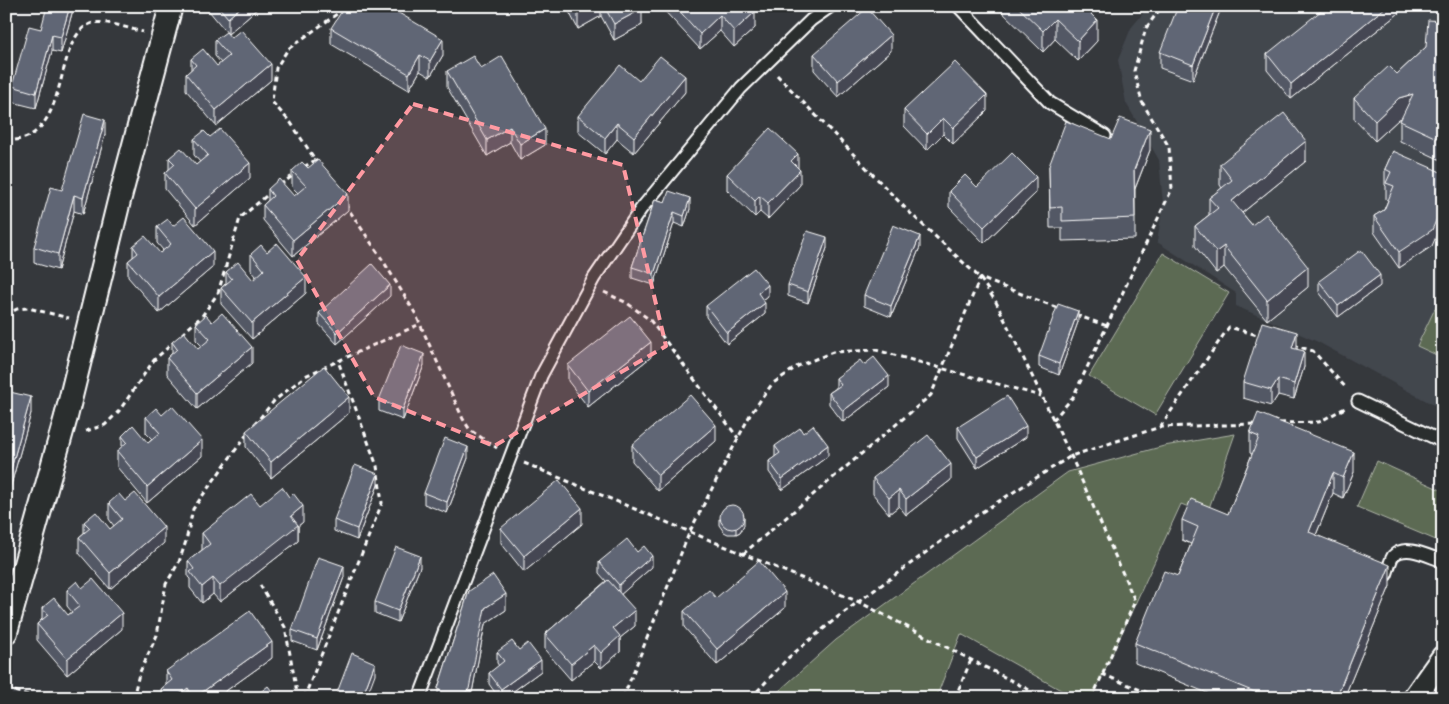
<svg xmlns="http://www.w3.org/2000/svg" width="1449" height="704" viewBox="0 0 1449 704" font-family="'Shantell Sans',sans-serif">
<rect width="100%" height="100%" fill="#35383c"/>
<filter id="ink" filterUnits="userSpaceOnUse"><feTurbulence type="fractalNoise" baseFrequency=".02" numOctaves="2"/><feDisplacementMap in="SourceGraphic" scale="10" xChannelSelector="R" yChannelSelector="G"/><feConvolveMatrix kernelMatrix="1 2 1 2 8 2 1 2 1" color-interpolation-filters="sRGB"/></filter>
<g filter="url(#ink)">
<polygon fill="#42464d" points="1149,6 1443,6 1443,410 1318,342 1236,306 1236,293 1157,242 1163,204 1159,160 1126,103 1118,60 1131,28"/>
<g fill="#5c6a52" stroke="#aeb4a8">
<polygon points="1163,253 1229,293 1155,415 1089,376"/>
<polygon points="1443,292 1443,358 1417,346"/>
<polygon points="1235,434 1207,514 1181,504 1092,698 1075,698 961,634 936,698 771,698 836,640 1068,472 1164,446"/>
<polygon points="1377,461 1443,491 1443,543 1357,507"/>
</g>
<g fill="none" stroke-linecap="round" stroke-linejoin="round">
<defs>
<g id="service">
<polyline points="958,6 1050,103 1105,136"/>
<polyline points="1358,401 1443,442"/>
<path d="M1386 575C1388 570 1390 561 1393 556 1406 543 1429 557 1443 561"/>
<polyline points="421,698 421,693 541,376 594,278 641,209 741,88 811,20 831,6"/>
</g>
<g id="minor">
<polyline points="6,632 66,417 119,201 171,6"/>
<polyline points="1414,698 1443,657"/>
</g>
</defs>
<use href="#service" stroke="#fff" stroke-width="15"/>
<use href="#minor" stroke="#fff" stroke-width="26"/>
<g stroke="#fff" stroke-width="3" stroke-dasharray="5 4" stroke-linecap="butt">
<polyline points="777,75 908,211 980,278 996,302 1071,456 1135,601 1092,698"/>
<path d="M6 141C14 140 22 140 29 136 69 115 56 33 93 23 106 20 130 29 143 32"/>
<polyline points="318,164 291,123 272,102 276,68 288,49 348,6"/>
<polyline points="304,167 315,160"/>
<polyline points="280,185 295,174"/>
<polyline points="345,204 382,259 415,313 463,419 470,430 497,448"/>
<polyline points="604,292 627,303 650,320 738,438"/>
<polyline points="6,315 17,309 28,308 69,318"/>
<polyline points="1076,315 1107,326"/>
<polyline points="182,334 202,316 218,293 240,218 271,192"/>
<polyline points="1293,345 1313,351 1347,389"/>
<polyline points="1053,420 1073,397 1172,189 1169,147 1142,102 1134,71 1146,28 1162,6"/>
<polyline points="1280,423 1319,422 1345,408"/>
<polyline points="254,425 274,401 305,376 420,324"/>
<polyline points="1160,427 1229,327 1261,336"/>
<polyline points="86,431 105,425 119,411 154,360 174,342"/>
<polyline points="524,463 859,602 1045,698"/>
<polyline points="743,554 931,395 980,278 1058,308"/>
<polyline points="260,585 285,627 298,698"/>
<polyline points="1102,674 1160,698"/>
<polyline points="6,689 40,698"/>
<polyline points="133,698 139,674 157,635 166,584 179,562 186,541 193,509 247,434"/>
<polyline points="304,698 382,503 377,466 338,361"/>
<polyline points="623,698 690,531 750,415 772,384 798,366 833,352 876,350 1041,396"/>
<polyline points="751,698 788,658 839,616 977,515 1071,456 1160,427 1256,424"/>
<polyline points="955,698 971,660"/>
</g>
<use href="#service" stroke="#2a2d2e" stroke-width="11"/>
<use href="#minor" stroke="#2a2d2e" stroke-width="22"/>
</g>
<g fill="#535865" stroke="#fff">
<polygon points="74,6 61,53 52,51 36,108 12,102 12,86 41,29"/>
<polygon points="205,6 260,6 228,34"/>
<polygon points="566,6 640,6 642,25 614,40 601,16 578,29"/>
<polygon points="660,6 750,6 755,28 734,47 720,31 700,49"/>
<polygon points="996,6 1089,6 1086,9 1097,41 1078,61 1055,39 1043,52"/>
<polygon points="1220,6 1220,11 1193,80 1160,68 1160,52"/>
<polygon points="1399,6 1399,13 1291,99 1267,70 1267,54"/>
<polygon points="1443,21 1443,161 1400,141 1400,121 1402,118 1399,119 1375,141 1354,119 1354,98 1397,74 1426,47"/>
<polygon points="331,28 443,55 430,77 420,71 409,90 331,44"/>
<polygon points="231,38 271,80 216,126 186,90 186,74 191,70 191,59 217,66 221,63 215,56 215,40"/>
<polygon points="891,51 838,97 814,70 814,54"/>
<polygon points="481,69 545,145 520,160 510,142 487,156 447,87 447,71"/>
<polygon points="639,81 685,92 634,153 617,139 605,154 578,132 578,116"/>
<polygon points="904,110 987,111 953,144 943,134 927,150 904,126"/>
<polygon points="105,135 83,214 74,211 58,270 34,263 34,247 62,190"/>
<polygon points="210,137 250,178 195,225 165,189 165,173 169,169 169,158 196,165 200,162 194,155 194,139"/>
<polygon points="1111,139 1150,150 1135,189 1135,239 1062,241 1062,228 1050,228 1049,166"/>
<polygon points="1393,151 1432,246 1399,268 1374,232 1374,216 1384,210 1388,200 1386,199 1386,186 1385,185 1385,169"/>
<polygon points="1306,161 1242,213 1252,225 1308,287 1267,320 1224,267 1216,273 1195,246 1195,226 1209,215 1209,198 1222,188 1220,185 1220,164"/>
<polygon points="798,168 800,185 768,219 760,212 755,217 727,190 727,174"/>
<polygon points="292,171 348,210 293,256 263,220 263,205 268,200 268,189 294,196 298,193 292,187"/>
<polygon points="949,191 1036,193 984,243 949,207"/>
<polygon points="655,199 690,209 684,227 674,223 654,285 632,278 632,267"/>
<polygon points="173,226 213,267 159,313 128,277 128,261 133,257 133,246 160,253 163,250 157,243 157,227"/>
<polygon points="920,247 891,317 864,306 864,295"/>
<polygon points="827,248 808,303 788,296 788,285"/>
<polygon points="267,252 306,293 252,339 221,304 221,288 226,283 226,272 253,280 256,276 251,270 251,254"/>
<polygon points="1319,281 1380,286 1338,317 1319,292"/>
<polygon points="390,296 337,344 319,324 319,313"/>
<polygon points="768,296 763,300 765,314 727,344 706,317 706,306"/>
<polygon points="212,322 252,363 197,409 167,374 167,358 172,353 172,342 198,349 202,346 196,340 196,324"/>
<polygon points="1078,322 1059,375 1039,367 1039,356"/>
<polygon points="1297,348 1297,349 1304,367 1294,399 1278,395 1271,406 1243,398 1243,382"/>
<polygon points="651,357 588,407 568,381 568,365"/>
<polygon points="424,365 403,420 379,411 379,400"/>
<polygon points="864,365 889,387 843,422 829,404 829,393 836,388 836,378"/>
<polygon points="6,404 31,413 9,492 6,491"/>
<polygon points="349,413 271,478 246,447 246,431"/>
<polygon points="162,415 202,456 147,503 117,467 117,451 122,447 122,436 148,443 152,439 146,433 146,417"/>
<polygon points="958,427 1026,437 977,468 958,438"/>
<polygon points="1250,433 1354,472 1343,498 1333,493 1316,535 1390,586 1344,698 1219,698 1135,663 1135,643 1178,576 1191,544 1182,540 1182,520 1228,514 1252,454 1250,453"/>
<polygon points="716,441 658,491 632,461 632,445"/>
<polygon points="775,446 828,456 782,490 769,472 769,461 775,457"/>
<polygon points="468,458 447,513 424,504 424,493"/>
<polygon points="873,478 951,480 906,515 899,506 889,514 873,494"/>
<polygon points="378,485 357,540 334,531 334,520"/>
<polygon points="125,501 164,543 110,589 79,553 79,537 84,533 84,522 110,529 114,526 109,519 109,503"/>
<polygon points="260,505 303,522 298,526 298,541 220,602 213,594 202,603 190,588 190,579 188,577 188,561 202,550 202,533"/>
<polygon points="719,519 744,525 740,532 736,534 728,534 724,532 719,525"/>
<polygon points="582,524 524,572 501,543 501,528"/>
<polygon points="637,552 652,567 621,594 635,626 620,638 620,652 601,668 594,661 571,680 545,650 545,634 606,581 599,573 599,562"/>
<polygon points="420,567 398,622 375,613 375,602"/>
<polygon points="344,577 317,650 292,641 292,630"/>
<polygon points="82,588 122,629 67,675 37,640 37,624 42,619 42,608 68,615 72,612 67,606 67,590"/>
<polygon points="469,591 506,610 485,624 471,698 438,698 438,688"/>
<polygon points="716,598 785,608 717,665 684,627 684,611"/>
<polygon points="519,650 541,671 504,698 499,698 489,684 489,673 499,666 497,663 497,652"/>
<polygon points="272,658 216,698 161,698 161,689 166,685 166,671"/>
</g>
<g fill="#444752" stroke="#fff">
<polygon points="70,6 74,6 61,53 61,37"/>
<polygon points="242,6 260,6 228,34 228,18"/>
<polygon points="591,6 601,6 601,16 578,29 578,13"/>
<polygon points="1216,6 1220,6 1220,11 1193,80 1193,65"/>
<polygon points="1387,6 1399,6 1399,13 1291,99 1291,84"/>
<polygon points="642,9 642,25 614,40 614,24"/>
<polygon points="755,12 755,28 734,47 734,31"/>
<polygon points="720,15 720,31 700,49 700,34"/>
<polygon points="1055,19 1055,39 1043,52 1043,31"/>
<polygon points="1097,20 1097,41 1078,61 1078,41"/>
<polygon points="52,35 52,51 36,108 36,93"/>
<polygon points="891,35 891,51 838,97 838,81"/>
<polygon points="443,39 443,55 430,77 430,61"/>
<polygon points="420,55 420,71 409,90 409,74"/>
<polygon points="271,64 271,80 216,126 216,110"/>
<polygon points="685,76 685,92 634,153 634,137"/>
<polygon points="1413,94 1413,114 1399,119 1375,141 1375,121 1399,98"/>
<polygon points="987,95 987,111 953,144 953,128"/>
<polygon points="943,118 943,134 927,150 927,134"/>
<polygon points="105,120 105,135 83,214 83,198"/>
<polygon points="617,123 617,139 605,154 605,138"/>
<polygon points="510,127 510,142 487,156 487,140"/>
<polygon points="545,129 545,145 520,160 520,144"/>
<polygon points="1150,129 1150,150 1134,191 1134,170"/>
<polygon points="1306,141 1306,161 1232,221 1232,201"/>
<polygon points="798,154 798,170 791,161"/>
<polygon points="250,163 250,178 195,225 195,209"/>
<polygon points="800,170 800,185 768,219 768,203"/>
<polygon points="1036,177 1036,193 984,243 984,227"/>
<polygon points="348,194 348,210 293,256 293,240"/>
<polygon points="74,195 74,211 58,270 58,254"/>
<polygon points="760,196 760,212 755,217 755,201"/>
<polygon points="690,198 690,209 684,227 684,216"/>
<polygon points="1443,204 1443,220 1432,246 1399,268 1399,252"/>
<polygon points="674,212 674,223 654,285 654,274"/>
<polygon points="920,236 920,247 891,317 891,306"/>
<polygon points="827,237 827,248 808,303 808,292"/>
<polygon points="1224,246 1224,267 1216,273 1216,252"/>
<polygon points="213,251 213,267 159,313 159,297"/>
<polygon points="1308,267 1308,287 1267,320 1267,300"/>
<polygon points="1380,275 1380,286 1338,317 1338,306"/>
<polygon points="306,277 306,293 252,339 252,323"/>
<polygon points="390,285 390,296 337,344 337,333"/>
<polygon points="768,285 768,296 758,304 758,293"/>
<polygon points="765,303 765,314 727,344 727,333"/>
<polygon points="1078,311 1078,322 1059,375 1059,364"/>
<polygon points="1297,332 1297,348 1292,364 1292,348"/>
<polygon points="651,342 651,357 588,407 588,391"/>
<polygon points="252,347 252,363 197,409 197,393"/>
<polygon points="1304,351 1304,367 1294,399 1294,384"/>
<polygon points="424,354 424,365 403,420 403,409"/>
<polygon points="889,376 889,387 843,422 843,411"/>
<polygon points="1278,379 1278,395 1271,406 1271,390"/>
<polygon points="31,397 31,413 9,492 9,476"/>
<polygon points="349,397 349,413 271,478 271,462"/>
<polygon points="716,425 716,441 658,491 658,475"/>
<polygon points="1026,426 1026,437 977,468 977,457"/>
<polygon points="202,440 202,456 147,503 147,487"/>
<polygon points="828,445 828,456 782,490 782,479"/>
<polygon points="468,447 468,458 447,513 447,502"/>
<polygon points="1354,452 1354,472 1343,498 1343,478"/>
<polygon points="951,464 951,480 906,515 906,499"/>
<polygon points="1333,473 1333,493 1309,552 1309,532"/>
<polygon points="378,474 378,485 357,540 357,529"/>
<polygon points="899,490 899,506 889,514 889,498"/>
<polygon points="303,506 303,522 298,526 298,541 220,602 220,586 291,516"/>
<polygon points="582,508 582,524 524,572 524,556"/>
<polygon points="744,516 744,525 740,532 736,534 736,528"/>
<polygon points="164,527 164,543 110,589 110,573"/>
<polygon points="420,556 420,567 398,622 398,611"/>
<polygon points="652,556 652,567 619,596 619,585"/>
<polygon points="1390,565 1390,586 1344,698 1336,698"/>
<polygon points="344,566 344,577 317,650 317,639"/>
<polygon points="213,578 213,594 202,603 202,587"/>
<polygon points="785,592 785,608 717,665 717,649"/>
<polygon points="506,594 506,610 485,624 471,698 459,698 485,608"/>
<polygon points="635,610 635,626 620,638 620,652 601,668 601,653 613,628"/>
<polygon points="122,613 122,629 67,675 67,659"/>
<polygon points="272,642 272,658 216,698 194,698"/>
<polygon points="594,645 594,661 571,680 571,664"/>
<polygon points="541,660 541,671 504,698 501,698 501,689"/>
<polygon points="375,663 375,674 366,698 362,698"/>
<polygon points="188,688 188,698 174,698"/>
</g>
<g fill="#616675" stroke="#fff">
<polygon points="47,6 70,6 61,37 52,35 36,93 12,86 29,26 41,29"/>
<polygon points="218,6 242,6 228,18"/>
<polygon points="345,6 369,6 378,11 381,6 387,6 443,39 430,61 420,55 409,74 331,28"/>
<polygon points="574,6 591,6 578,13"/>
<polygon points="604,6 640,6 642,9 614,24"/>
<polygon points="675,6 750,6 755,12 734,31 720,15 700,34"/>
<polygon points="1017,6 1083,6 1097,20 1078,41 1055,19 1043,31"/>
<polygon points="1178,6 1216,6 1193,65 1160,52"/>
<polygon points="1327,6 1387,6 1291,84 1267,54"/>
<polygon points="867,8 891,35 838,81 814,54"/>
<polygon points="1428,20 1443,21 1443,141 1400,121 1413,94 1399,98 1375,121 1354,98 1389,66 1397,74 1426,47"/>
<polygon points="241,30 271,64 216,110 186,74 196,65 191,59 203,49 217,66 229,56 215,40 226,32 231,38"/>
<polygon points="473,56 481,69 502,56 545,129 520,144 510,127 487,140 447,71"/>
<polygon points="660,56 685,76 634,137 617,123 605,138 578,116 620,65 639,81"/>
<polygon points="955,62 987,95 953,128 943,118 927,134 904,110"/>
<polygon points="1284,113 1306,141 1232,201 1252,225 1266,214 1308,267 1267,300 1224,246 1216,252 1195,226 1218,208 1209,198 1232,180 1220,164"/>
<polygon points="84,114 105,120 83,198 74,195 58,254 34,247 51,187 62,190"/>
<polygon points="1120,118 1150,129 1134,170 1135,218 1062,221 1062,207 1050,208 1049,166 1066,121 1111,139"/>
<polygon points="770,128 798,154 791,161 800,170 768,203 760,196 755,201 727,174"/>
<polygon points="220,129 250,163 195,209 165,173 175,164 169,158 181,148 196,165 208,155 194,139 204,131 210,137"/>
<polygon points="1393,151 1443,173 1443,204 1432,230 1399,252 1374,216 1384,210 1394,186 1386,183 1391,172 1385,169"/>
<polygon points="1012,153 1036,177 984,227 949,191 965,175 977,187"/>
<polygon points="318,160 348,194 293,240 263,205 273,196 268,189 279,179 294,196 306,186 292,171 302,162 308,168"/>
<polygon points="669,191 690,198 684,216 674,212 654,274 632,267 655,199 665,202"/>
<polygon points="184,217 213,251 159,297 128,261 138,253 133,246 145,236 160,253 171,244 157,227 168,219 173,226"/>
<polygon points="893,225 920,236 891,306 864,295"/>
<polygon points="807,231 827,237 808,292 788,285"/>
<polygon points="277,243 306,277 252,323 221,288 232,279 226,272 238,262 253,280 264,270 251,254 261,245 267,252"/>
<polygon points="1361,250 1380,275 1338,306 1319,281"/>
<polygon points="372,264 390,285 337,333 319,313"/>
<polygon points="754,268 768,285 758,293 765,303 727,333 706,306"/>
<polygon points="1058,304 1078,311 1059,364 1039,356"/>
<polygon points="222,313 252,347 197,393 167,358 177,349 172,342 184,332 198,349 210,339 196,324 206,315 212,322"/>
<polygon points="630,316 651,342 588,391 568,365"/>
<polygon points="1262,322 1297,332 1292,348 1304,351 1294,384 1278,379 1271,390 1243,382"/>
<polygon points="401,345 424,354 403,409 379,400"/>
<polygon points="874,357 889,376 843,411 829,393 841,385 836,378 860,360 864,365"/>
<polygon points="324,366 349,397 271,462 246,431"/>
<polygon points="10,392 31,397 9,476 6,475 6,404"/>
<polygon points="690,395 716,425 658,475 632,445"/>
<polygon points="1007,396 1026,426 977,457 958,427"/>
<polygon points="172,406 202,440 147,487 117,451 127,442 122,436 133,425 148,443 160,433 146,417 156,408 162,415"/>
<polygon points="1258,413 1354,452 1343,478 1333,473 1309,532 1390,565 1336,698 1269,698 1135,643 1164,571 1178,576 1198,527 1182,520 1191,499 1228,514 1259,437 1250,433"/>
<polygon points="813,425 828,445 782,479 769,461 780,453 775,446 800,428 803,433"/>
<polygon points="928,435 951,464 906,499 899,490 889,498 873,478"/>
<polygon points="445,438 468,447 447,502 424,493"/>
<polygon points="355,465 378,474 357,529 334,520"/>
<polygon points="559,480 582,508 524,556 501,528"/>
<polygon points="282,487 289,497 293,493 303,506 291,516 298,525 220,586 213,578 202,587 190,572 194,569 188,561 210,544 202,533 251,494 260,505"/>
<polygon points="135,493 164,527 110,573 79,537 90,528 84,522 96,512 110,529 122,519 109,503 119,494 125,501"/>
<circle cx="732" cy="517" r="12"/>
<polygon points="627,539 637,552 644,546 652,556 619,585 599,562"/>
<polygon points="396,547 420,556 398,611 375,602"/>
<polygon points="318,557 344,566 317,639 292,630"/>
<polygon points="759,561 785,592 717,649 684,611 709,590 716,598"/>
<polygon points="493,575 506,594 485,608 469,689 459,698 445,698 438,688 469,591"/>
<polygon points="93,579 122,613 67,659 37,624 48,615 42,608 54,598 68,615 80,606 67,590 77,581 82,588"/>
<polygon points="608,580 635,610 613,628 620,636 601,653 594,645 571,664 545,634"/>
<polygon points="250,611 272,642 194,698 188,688 174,698 167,698 161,689 172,680 166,671"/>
<polygon points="512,641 519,650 528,643 541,660 501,689 489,673 504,661 497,652"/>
<polygon points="352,653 375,663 362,698 335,698"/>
<polygon points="268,686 275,695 279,692 284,698 253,698"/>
<polygon points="237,693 241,698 231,698"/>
</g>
</g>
<path fill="#ff9aa2" fill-opacity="0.2" stroke="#ff9aa2" stroke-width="4" stroke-dasharray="10 6" stroke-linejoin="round" d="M413 104 623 165 666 346 494 446 374 397 297 260Z"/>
<rect width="1449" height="704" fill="none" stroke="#2a2d2e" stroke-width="25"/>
<rect x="12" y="12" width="1424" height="679" fill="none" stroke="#fff" stroke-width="2" filter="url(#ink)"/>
</svg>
